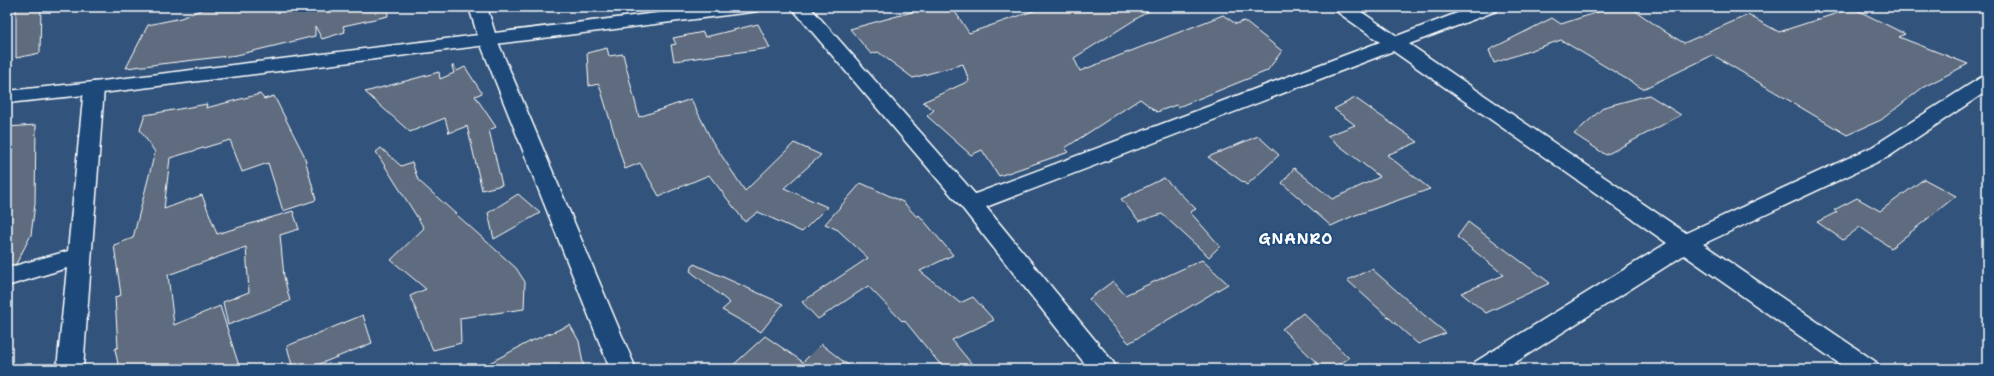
<svg xmlns="http://www.w3.org/2000/svg" width="1994" height="376" viewBox="0 0 1994 376" font-family="'Shantell Sans',sans-serif">
<rect width="100%" height="100%" fill="#32547c"/>
<filter id="ink" filterUnits="userSpaceOnUse"><feTurbulence type="fractalNoise" baseFrequency=".025" numOctaves="2"/><feDisplacementMap in="SourceGraphic" scale="8" xChannelSelector="R" yChannelSelector="G"/><feConvolveMatrix kernelMatrix="1 2 1 2 8 2 1 2 1" color-interpolation-filters="sRGB"/></filter>
<g filter="url(#ink)">
<g fill="#5f6c7f" stroke="#fff">
<polygon points="16,7 41,7 40,53 16,58"/>
<polygon points="208,7 387,7 388,16 343,26 345,32 322,39 315,26 315,36 237,55 126,68 148,25 181,18"/>
<polygon points="930,7 952,7 969,33 1045,7 1155,7 1074,58 1080,71 1223,15 1236,24 1244,21 1282,51 1267,71 1178,107 1176,105 1157,112 1140,99 1065,148 1069,152 999,176 982,150 971,155 927,116 934,110 923,102 969,81 963,64 913,78 878,52 871,54 850,29"/>
<polygon points="1614,7 1630,7 1667,33 1684,43 1748,15 1779,32 1853,8 1905,34 1899,37 1968,64 1922,88 1881,120 1847,135 1713,55 1643,89 1561,40 1494,63 1489,50 1552,18 1561,24"/>
<polygon points="758,24 770,48 674,61 671,45 676,44 673,38 703,32 705,37"/>
<polygon points="607,48 609,56 623,54 639,117 691,99 712,141 745,191 794,143 821,155 784,188 827,207 802,232 758,212 745,222 709,175 659,196 640,163 625,169 599,84 589,86 587,53"/>
<polygon points="452,66 454,66 457,71 465,67 482,93 475,96 496,127 489,130 502,185 482,190 467,126 449,133 445,118 410,132 365,92 439,72 440,79 454,73"/>
<polygon points="260,94 264,99 274,96 304,155 316,200 283,211 268,163 242,172 230,140 170,158 164,209 202,195 217,234 293,211 299,229 280,235 284,277 290,301 228,325 223,302 249,292 246,247 168,275 174,325 220,306 240,369 119,369 115,349 118,347 115,297 121,295 114,245 133,238 155,152 140,130 145,115 207,104 206,108"/>
<polygon points="1649,95 1681,115 1606,155 1574,134 1604,107"/>
<polygon points="1355,98 1418,142 1387,155 1430,189 1353,216 1331,226 1282,183 1294,168 1332,199 1380,177 1327,136 1355,125 1334,109"/>
<polygon points="36,125 35,204 31,235 16,264 7,266 7,127"/>
<polygon points="1258,136 1279,155 1247,185 1208,157"/>
<polygon points="381,148 401,166 412,162 418,180 516,268 525,282 524,309 460,318 461,343 433,350 410,296 426,289 391,260 424,228 376,152"/>
<polygon points="1164,178 1196,209 1190,212 1220,246 1209,257 1162,214 1139,221 1121,199"/>
<polygon points="1924,179 1956,196 1891,248 1860,227 1843,240 1817,222 1837,212 1834,210 1857,198 1880,211"/>
<polygon points="861,183 903,202 917,217 919,215 953,255 920,271 960,303 973,297 994,320 952,340 976,369 944,369 904,320 902,321 868,286 818,319 802,302 868,258 838,230 825,224"/>
<polygon points="518,194 540,213 494,239 488,213"/>
<polygon points="1468,222 1550,283 1486,313 1461,293 1504,275 1457,237"/>
<polygon points="1202,260 1228,284 1129,343 1089,299 1113,281 1125,295"/>
<polygon points="694,264 783,304 761,332 722,310 730,303 690,271"/>
<polygon points="1372,269 1424,315 1446,333 1418,344 1347,280"/>
<polygon points="1303,313 1349,358 1332,369 1323,369 1282,329"/>
<polygon points="363,315 372,343 307,369 293,369 287,346"/>
<polygon points="570,325 579,341 584,369 478,369 529,342"/>
<polygon points="765,336 803,362 821,344 853,369 729,369"/>
</g>
<g fill="none" stroke-linecap="round" stroke-linejoin="round">
<defs>
<g id="minor">
<polygon points="469,7 487,7 497,40 636,369 610,369 479,40"/>
<polygon points="791,7 810,7 975,194 1380,42 1336,11 1333,7 1354,7 1397,36 1473,7 1499,7 1496,11 1409,44 1686,233 1872,147 1980,78 1987,76 1987,91 1888,157 1703,244 1876,362 1880,369 1847,369 1684,255 1505,369 1471,369 1475,362 1667,243 1393,51 986,207 1113,362 1117,369 1089,369 963,209"/>
<polygon points="94,82 101,84 104,88 83,369 57,369 67,268 7,286 7,268 68,251 84,88 87,84"/>
</g>
<polygon id="major" points="706,7 760,7 757,11 751,12 94,94 7,103 7,91 94,82"/>
</defs>
<use href="#minor" stroke="#fff" stroke-width="3"/>
<use href="#major" stroke="#fff" stroke-width="3"/>
<use href="#minor" fill="#1f4a7a" fill-rule="evenodd"/>
<use href="#major" fill="#1f4a7a" fill-rule="evenodd"/>
</g>
</g>
<g text-anchor="middle" stroke-width="3.5" stroke-linejoin="round" paint-order="stroke">
<g font-size="15" font-weight="bold" letter-spacing="1" fill="#fff" stroke="#1f4a7a">
<text x="1296" y="244">GNANRO</text>
</g>
</g>
<rect width="1994" height="376" fill="none" stroke="#1f4a7a" stroke-width="24"/>
<rect x="12" y="12" width="1970" height="352" fill="none" stroke="#fff" stroke-width="1.5" filter="url(#ink)"/>
</svg>
